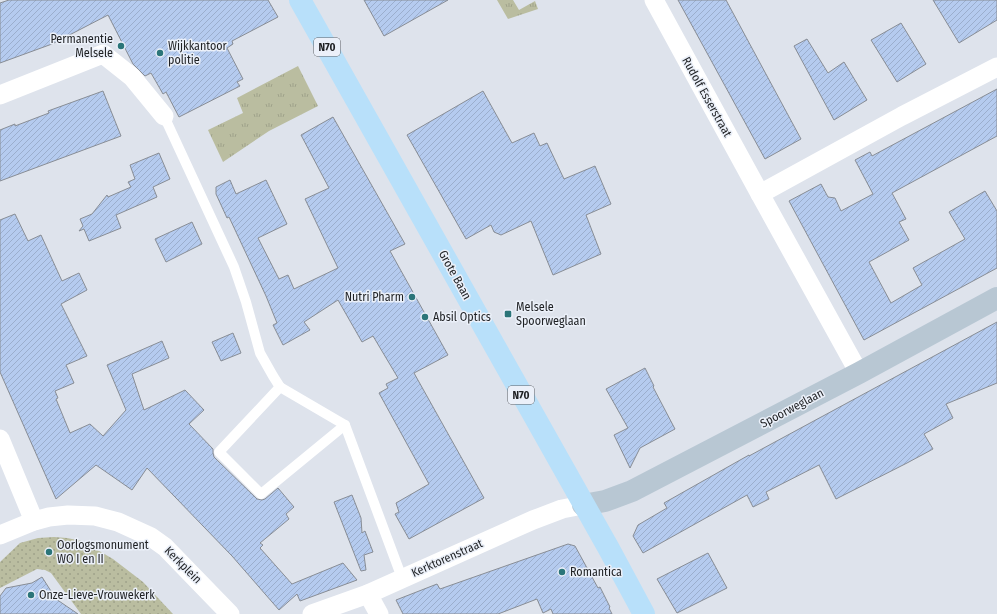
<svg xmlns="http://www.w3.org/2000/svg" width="997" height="614" viewBox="0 0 997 614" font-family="'Fira Sans Condensed',sans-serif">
<defs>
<pattern id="grass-tufts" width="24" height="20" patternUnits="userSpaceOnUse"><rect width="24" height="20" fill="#babda0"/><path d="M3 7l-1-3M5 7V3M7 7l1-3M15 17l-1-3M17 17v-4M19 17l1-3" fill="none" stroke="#9fa28a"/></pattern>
<pattern id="park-dots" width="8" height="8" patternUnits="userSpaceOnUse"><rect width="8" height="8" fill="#babda0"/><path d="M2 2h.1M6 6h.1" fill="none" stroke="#9fa28a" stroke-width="1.8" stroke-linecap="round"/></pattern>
<pattern id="building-hatch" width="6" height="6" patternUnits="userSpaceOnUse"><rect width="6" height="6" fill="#b5cbef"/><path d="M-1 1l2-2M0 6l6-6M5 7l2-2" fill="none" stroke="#9baecd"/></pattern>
</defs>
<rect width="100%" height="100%" fill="#dee3ec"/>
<g fill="url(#grass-tufts)">
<polygon points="497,0 513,0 519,10 535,1 538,9 508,19"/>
<polygon points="298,66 318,106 269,131 223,162 208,130 243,113 237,98"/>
</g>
<polygon fill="url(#park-dots)" points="54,537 67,538 82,541 113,559 143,582 173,614 81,614 51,573 45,570 37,569 0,588 0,562 20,543 38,538"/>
<g fill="url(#building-hatch)" stroke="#888d95">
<polygon points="9,0 268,0 278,17 232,41 233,44 227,48 243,79 237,82 240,86 179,117 166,92 163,94 151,73 145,76 133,64 108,15 52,44 0,63 0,3"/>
<polygon points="364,0 448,0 384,36"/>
<polygon points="678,0 726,0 801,139 765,159"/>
<polygon points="933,0 997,0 997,20 959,43"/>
<polygon points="901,23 926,64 897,82 871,40"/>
<polygon points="807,39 828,73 844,62 867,100 834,120 794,46"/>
<polygon points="997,89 997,136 892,193 906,219 899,222 909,240 869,262 891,303 922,285 913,268 965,239 949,212 985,191 997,211 997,268 864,340 789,201 821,184 828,197 835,198 841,211 873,194 855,160 870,152 872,156"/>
<polygon points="103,91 121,136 0,181 0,130 15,124 15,126 49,113 48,111"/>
<polygon points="483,91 512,143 534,133 540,146 547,143 564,179 595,166 611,204 586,215 601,254 553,275 531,221 501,235 494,232 491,225 466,239 407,135"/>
<polygon points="333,117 405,244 390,251 448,355 414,373 484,498 409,539 395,514 399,512 396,503 429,484 379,393 388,388 386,384 398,378 373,336 362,342 338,300 304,322 310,330 283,345 273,325 277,323 266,296 229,217 227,218 216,194 216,187 230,180 236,194 266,180 287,224 258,238 279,279 288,275 294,289 338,268 305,199 329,188 301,135"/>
<polygon points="159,153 170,179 153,187 157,197 116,215 121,228 89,241 84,229 79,231 83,226 80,219 92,214 107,195 108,197 131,187 128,182 135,179 130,165"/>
<polygon points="15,214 28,241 41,235 62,281 79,273 87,290 61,304 87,356 66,365 74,383 55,391 58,398 56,399 70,433 90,424 103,436 126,410 107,365 162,341 169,358 132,374 144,410 185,390 204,410 189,424 213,449 213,453 214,457 257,499 262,500 265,499 278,488 294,507 286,514 289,519 260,543 263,545 260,548 292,584 343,563 357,580 300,601 297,594 279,610 232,556 147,468 132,490 96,465 56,499 0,372 0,220"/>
<polygon points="192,222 202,244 166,262 155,239"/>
<polygon points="997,322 997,383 946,404 953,418 924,434 933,449 907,463 836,499 819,465 766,492 769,499 753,507 747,495 643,553 633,536 638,525 667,508 664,503 749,455 749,456"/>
<polygon points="233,333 241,353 221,361 212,342"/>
<polygon points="645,368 654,386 653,387 675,429 640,448 630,468 614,435 628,428 606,389"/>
<polygon points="352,495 361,518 362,533 365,531 373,552 364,555 366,570 361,571 334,502"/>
<polygon points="568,544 575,546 598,588 600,587 610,607 609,608 612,614 553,614 551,609 543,613 537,599 498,614 403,614 396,600 437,584 440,589"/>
<polygon points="708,553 727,588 677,613 657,579"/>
<polygon points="42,577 56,599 78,614 0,614 0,596 6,588 32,583"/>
</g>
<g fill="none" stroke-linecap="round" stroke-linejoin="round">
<g stroke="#fff" stroke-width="10">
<polyline points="164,116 234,267 246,302 260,353 273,376 280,387 345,425 402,578"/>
<polyline points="280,387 219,452 261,494 345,425"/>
</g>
<g stroke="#fff" stroke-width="19">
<polyline points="654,0 760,194 859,373"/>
<polyline points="0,95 103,54 132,77 164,116"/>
<polyline points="760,194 902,116 997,67"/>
<polyline points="0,439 34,521"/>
<polyline points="0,535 34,521 49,517 68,515 95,516 118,522 151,537 165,547 230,614"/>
<polyline points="368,594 379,614"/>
<polyline points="312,614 368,594 533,520 562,509 583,505"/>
</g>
<polyline stroke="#b8c7d3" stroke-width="22" points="583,505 605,501 632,491 859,373 997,298"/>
<polyline stroke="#b8e0fa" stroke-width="22" points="300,0 609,549 644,614"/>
</g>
<g fill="#2b7579" stroke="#ebf0f9" stroke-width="1.5">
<circle cx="121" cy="46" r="4"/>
<circle cx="160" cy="53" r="4"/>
<circle cx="412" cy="297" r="4"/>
<rect x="504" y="310" width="8" height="8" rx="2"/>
<circle cx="425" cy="317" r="4"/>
<circle cx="49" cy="552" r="4"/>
<circle cx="562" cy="572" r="4"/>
<circle cx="31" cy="595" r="4"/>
</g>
<g text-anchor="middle" stroke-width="3" stroke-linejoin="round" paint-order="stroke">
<g fill="#ebf0f9" stroke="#5c5f64" stroke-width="1">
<rect x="314" y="38" width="26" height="18" rx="3"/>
<rect x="508" y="386" width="26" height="18" rx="3"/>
</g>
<g font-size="11" font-weight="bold" fill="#1f2124">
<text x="327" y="51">N70</text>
<text x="521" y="399">N70</text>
</g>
<g font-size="12" fill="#1f2124" stroke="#ebf0f9" text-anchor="start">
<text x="113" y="43" text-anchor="end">Permanentie<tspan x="113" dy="14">Melsele</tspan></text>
<text x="168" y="50">Wijkkantoor<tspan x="168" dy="14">politie</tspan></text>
<text x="404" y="301" text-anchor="end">Nutri Pharm</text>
<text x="516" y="311">Melsele<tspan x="516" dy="14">Spoorweglaan</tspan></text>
<text x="433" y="321">Absil Optics</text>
<text x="57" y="549">Oorlogsmonument<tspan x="57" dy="14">WO I en II</tspan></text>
<text x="570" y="576">Romantica</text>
<text x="39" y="599">Onze-Lieve-Vrouwekerk</text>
</g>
<g font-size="12" fill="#1f2124" stroke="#ebf0f9">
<text transform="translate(707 97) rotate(61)" y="4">Rudolf Esserstraat</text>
<text transform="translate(455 275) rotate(61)" y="4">Grote Baan</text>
<text transform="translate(792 408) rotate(-28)" y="4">Spoorweglaan</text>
<text transform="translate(447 558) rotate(-24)" y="4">Kerktorenstraat</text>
<text transform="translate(183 565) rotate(45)" y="4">Kerkplein</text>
</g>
</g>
</svg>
